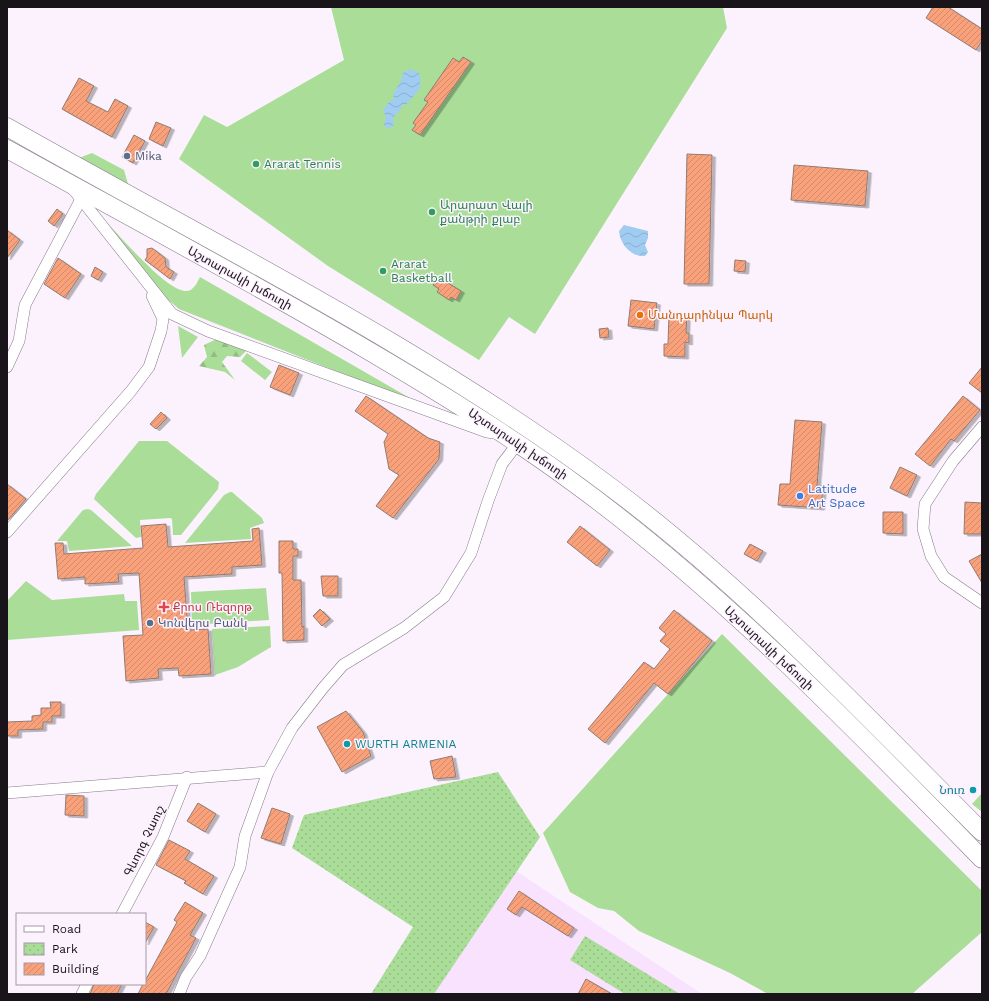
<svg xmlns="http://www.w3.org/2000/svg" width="989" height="1001" viewBox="0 0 989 1001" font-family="'Work Sans','Noto Sans Armenian',sans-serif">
<defs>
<pattern id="forest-firs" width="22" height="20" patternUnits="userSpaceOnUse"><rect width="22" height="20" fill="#a9dd98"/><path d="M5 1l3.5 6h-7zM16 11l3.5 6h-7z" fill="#91bd82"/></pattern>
<pattern id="park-dots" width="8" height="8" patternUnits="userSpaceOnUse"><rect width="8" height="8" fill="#a9dd98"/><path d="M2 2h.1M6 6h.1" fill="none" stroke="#91bd82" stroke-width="1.8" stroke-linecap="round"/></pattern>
<pattern id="water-waves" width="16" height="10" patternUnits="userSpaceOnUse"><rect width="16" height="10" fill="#a1ccf2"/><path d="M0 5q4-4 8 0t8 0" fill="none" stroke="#8aaecf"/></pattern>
<pattern id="building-hatch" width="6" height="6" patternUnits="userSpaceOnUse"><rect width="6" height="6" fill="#f8a17a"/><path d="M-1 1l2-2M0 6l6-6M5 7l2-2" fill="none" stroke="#d48a69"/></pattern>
<filter id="shadow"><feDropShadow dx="3.5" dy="2" stdDeviation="0" flood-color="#0004"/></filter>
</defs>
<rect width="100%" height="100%" fill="#fcf2fe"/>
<polygon fill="#f8e2fd" points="516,871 702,994 431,994"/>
<g fill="#a9dd98">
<polygon points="331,7 723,7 727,28 535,334 509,317 479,360 328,266 179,159 204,115 227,127 344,60"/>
<polygon points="92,153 124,170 128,184 79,158"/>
<path d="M108 224C123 239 165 289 185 291 193 292 197 283 200 277L422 405 179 309 165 297 107 225Z"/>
<polygon points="178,326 198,337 182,358"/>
<polygon points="247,353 272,372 265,380 241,361"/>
<polygon points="139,441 167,441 219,482 218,489 181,535 173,535 172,519 170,518 140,520 141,537 136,538 94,499 96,494"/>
<polygon points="230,492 232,492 262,518 264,523 250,528 251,539 185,543 224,495"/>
<polygon points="88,509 91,510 132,546 69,551 67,541 57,541 83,510"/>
<polygon points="26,581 52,600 124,594 125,601 137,601 139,630 7,640 7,601"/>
<polygon points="266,588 269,620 192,625 191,592"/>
<polygon points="270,626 271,647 238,667 215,675 212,629"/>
<polygon points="722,634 982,891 982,932 912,994 768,994 730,973 639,931 614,911 598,908 570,892 543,833"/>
<polygon points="982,793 982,812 972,804"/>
</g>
<polygon fill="url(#forest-firs)" points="221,337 249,348 240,357 227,356 222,362 235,380 225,372 199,366 207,357 204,345"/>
<g fill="url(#park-dots)">
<polygon points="498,772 540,837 434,994 371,994 413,927 292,848 304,815"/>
<polygon points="585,936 680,994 625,994 570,960"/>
</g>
<g fill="url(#water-waves)">
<polygon points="410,69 419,73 421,80 419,85 421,87 407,104 402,105 401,109 393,118 394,125 388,129 384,125 386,117 383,110 390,101 394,99 393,94 401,81 403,73"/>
<path d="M624 225 648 231V238L645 245 648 252 645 256C631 257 620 244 619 231Z"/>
</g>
<g fill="url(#building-hatch)" stroke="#927b72" filter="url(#shadow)">
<polygon points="933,7 948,7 982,29 982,41 976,50 926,18"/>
<polygon points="463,57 471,62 420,135 412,130 416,125 413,123 428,102 424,100 453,58 459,62"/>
<polygon points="79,78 94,86 86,101 108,112 115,99 128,106 112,137 62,109"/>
<polygon points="156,122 171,128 163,146 149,139"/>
<polygon points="134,135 145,141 133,163 122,157"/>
<polygon points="687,154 712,155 709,284 684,284"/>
<polygon points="794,165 868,171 865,206 791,200"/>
<polygon points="57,209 63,214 54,226 48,221"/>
<polygon points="7,230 20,240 7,258"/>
<polygon points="152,248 165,258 166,267 174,272 170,279 145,260 147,257 147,249"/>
<polygon points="58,258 81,274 65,298 44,284"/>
<polygon points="735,260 746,261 745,272 734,271"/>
<polygon points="95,267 103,272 98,280 91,276"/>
<polygon points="438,277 461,291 456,300 451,297 449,300 437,292 439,289 433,285"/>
<polygon points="631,300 657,303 654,329 628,326"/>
<polygon points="669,314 687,315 686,333 689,333 689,343 685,342 685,357 664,356 664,344 668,344"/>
<polygon points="608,328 609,337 600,338 599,329"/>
<polygon points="279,365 299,373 290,395 270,387"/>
<polygon points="982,367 982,393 969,383"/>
<polygon points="366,396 428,438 440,442 439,459 393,518 376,506 399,475 389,469 384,442 388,434 355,411"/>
<polygon points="963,396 980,410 954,441 951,439 930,466 915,454"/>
<polygon points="161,412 167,418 156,429 150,424"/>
<polygon points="795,420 822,422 817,486 823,486 821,508 778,505 780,484 790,484"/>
<polygon points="900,467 917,475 907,496 890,488"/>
<polygon points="7,484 26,499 7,521"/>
<polygon points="965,502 982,503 982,534 964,534"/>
<polygon points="883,512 903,512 903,534 883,533"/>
<polygon points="166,524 168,547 253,541 252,529 259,528 262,565 232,567 232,574 184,577 188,630 208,629 211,674 179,676 178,668 158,669 159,678 126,681 123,636 143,635 139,573 118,574 119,582 85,584 85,577 58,579 55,543 63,543 64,554 143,548 141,526"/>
<polygon points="580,526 610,550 597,566 567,542"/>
<polygon points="279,541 293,541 293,549 298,549 298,556 293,556 293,580 301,580 302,627 304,626 304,640 283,641 282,573 279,573"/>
<polygon points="750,544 763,551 757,561 744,554"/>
<polygon points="982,554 982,583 969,561"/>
<polygon points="321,576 338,576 338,596 323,596"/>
<polygon points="320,609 330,619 322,626 313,616"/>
<polygon points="674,610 712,641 668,694 654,683 605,743 588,729 644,662 654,669 670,649 660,641 666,634 659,628"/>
<polygon points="50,702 61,702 61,716 52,716 52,722 43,722 43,729 18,730 18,736 7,736 7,722 32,721 32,716 41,715 41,708 51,708"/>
<polygon points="346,711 363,732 371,756 342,772 317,727"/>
<polygon points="452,756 456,777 434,779 430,761"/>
<polygon points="66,795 84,796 84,816 65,815"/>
<polygon points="198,803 216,814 205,832 187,821"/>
<polygon points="272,808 290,814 281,844 261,838"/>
<polygon points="169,840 190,851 185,859 214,876 203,894 184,883 186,881 156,865"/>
<polygon points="519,891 574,928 568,936 522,907 516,915 507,909"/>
<polygon points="185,902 203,913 190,935 196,938 166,994 138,994 143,984 145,984 145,981 177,922 174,920"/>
<polygon points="145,922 154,927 145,943"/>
<polygon points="586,979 612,994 578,994"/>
<polygon points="94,984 122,984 117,994 90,994"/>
</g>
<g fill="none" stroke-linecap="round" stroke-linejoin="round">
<defs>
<g id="minor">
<polyline points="73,189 172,314 208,331 487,432 494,433"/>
<polyline points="7,367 19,341 25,305 81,199"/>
<polyline points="982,427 953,461 925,504 923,529 931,556 944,577 982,603"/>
<polyline points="7,532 131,391 149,367 161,331 163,319 152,296"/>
<polyline points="7,793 268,772"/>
<polyline points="122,914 163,837 187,777"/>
<polyline points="82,994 87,984"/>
<polyline points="179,994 186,977 200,956 240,867 245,836 268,772 292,728 323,688 343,665 404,628 444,597 471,553 488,501 502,464 518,443"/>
</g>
<g id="trunk">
<path d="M7 127C211 243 424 347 612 488 747 589 863 713 982 832"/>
<path d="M7 149C128 216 250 281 369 351 439 392 509 435 574 483 723 592 853 727 982 859"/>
</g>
</defs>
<use href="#minor" stroke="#88798b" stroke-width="12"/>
<use href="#trunk" stroke="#88798b" stroke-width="19"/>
<use href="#minor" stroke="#fff" stroke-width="11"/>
<use href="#trunk" stroke="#fff" stroke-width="18"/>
</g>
<g fill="#5c6f8a" stroke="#fcf2fe" stroke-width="1.5">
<circle cx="127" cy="156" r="4"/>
<circle cx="150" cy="623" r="4"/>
</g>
<g fill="#2e9e5b" stroke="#fcf2fe" stroke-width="1.5">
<circle cx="256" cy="164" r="4"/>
<circle cx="432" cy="212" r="4"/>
<circle cx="383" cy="271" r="4"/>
</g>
<circle fill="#e8710a" stroke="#fcf2fe" stroke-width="1.5" cx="640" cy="315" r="4"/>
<circle fill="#3f7fe0" stroke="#fcf2fe" stroke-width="1.5" cx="800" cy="496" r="4"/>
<path fill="#e0444e" stroke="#fcf2fe" stroke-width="1.5" d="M162 601h4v4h4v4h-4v4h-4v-4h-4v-4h4z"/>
<g fill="#0f9aa8" stroke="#fcf2fe" stroke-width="1.5">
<circle cx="347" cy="744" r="4"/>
<circle cx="973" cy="790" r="4"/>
</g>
<g text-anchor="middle" stroke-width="3" stroke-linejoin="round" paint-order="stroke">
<g font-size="12" fill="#4e5e75" stroke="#fcf2fe" text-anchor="start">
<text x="135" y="160">Mika</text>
<text x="158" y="627">Կոնվերս Բանկ</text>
</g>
<g font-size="12" fill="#27864d" stroke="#fcf2fe" text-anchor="start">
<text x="264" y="168">Ararat Tennis</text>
<text x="440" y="209">Արարատ Վալի<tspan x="440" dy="14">քանթրի քլաբ</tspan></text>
<text x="391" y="268">Ararat<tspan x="391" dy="14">Basketball</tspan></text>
</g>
<g font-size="12" fill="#19131a" stroke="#fcf2fe">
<text transform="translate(240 278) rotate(29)" y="4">Աշտարակի խճուղի</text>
<text transform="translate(518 444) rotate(34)" y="4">Աշտարակի խճուղի</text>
<text transform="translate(769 648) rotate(43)" y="4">Աշտարակի խճուղի</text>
<text transform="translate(144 841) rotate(-64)" y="4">Գևորգ Չաուշ</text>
</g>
<g font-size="12" fill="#c56008" stroke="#fcf2fe" text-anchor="start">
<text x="648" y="319">Մանդարինկա Պարկ</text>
</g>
<g font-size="12" fill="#366cbe" stroke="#fcf2fe" text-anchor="start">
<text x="808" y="493">Latitude<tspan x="808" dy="14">Art Space</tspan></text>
</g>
<g font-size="12" fill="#be3a42" stroke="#fcf2fe" text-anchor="start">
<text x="173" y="611">Քրոս Ռեզորթ</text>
</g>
<g font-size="12" fill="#0d838f" stroke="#fcf2fe" text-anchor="start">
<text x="355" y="748">WURTH ARMENIA</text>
<text x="965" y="794" text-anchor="end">Նուռ</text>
</g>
</g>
<rect width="989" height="1001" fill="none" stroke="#19131a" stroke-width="16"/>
<rect x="16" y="913" width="130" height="72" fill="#fcf2fe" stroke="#a199a3"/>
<rect x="24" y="926" width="20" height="6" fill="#ffffff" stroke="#a199a3"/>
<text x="52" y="933" font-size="12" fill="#19131a">Road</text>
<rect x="24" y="943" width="20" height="12" fill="url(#park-dots)" stroke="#a199a3"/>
<text x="52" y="953" font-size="12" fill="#19131a">Park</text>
<rect x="24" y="963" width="20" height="12" fill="url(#building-hatch)" stroke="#a199a3"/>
<text x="52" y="973" font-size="12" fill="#19131a">Building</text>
</svg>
